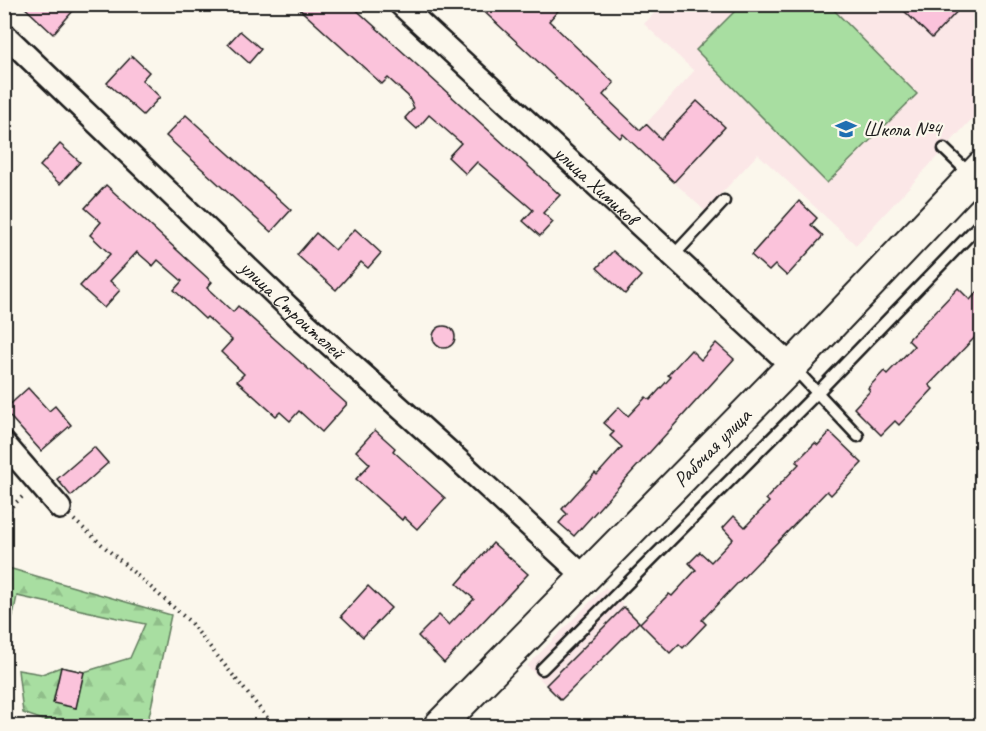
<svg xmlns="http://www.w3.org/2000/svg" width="986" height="731" viewBox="0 0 986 731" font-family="Caveat,sans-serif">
<defs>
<pattern id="forest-firs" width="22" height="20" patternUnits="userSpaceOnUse" patternTransform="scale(1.5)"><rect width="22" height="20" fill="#a8dea1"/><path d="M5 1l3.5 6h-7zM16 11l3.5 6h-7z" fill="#90be8a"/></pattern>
</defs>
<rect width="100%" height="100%" fill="#fbf7ec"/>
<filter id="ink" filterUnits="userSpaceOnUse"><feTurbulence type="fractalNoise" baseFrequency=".0167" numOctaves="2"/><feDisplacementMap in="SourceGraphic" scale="12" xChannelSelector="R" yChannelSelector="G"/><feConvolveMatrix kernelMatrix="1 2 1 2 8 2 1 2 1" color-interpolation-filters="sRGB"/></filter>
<g filter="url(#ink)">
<g fill="#fbe7e7">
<polygon points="662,5 981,5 981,109 856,245 758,154 705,211 630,141 694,71 644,24"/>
<polygon points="605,587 639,622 561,700 527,666"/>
</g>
<polygon fill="#a8dea1" stroke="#627d5e" stroke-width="1.5" points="741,5 829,5 917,94 827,183 696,50"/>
<polygon fill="url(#forest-firs)" stroke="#627d5e" stroke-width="1.5" points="5,567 171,615 147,726 60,726 23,713 18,670 42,674 61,667 84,672 130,658 145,624 17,596 5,654"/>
<g fill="#fbc3db" stroke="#1c1c1c" stroke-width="1.5">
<polygon points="21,4 79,4 53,34"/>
<polygon points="294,4 350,4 560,195 543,213 553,222 540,236 523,221 533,210 477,162 466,174 448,157 461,143 429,115 417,129 405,118 414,108 408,96 388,78 382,84"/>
<polygon points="476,4 564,4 549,21 614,83 603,95 640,130 646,124 661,139 697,101 725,127 674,182 623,134 620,138"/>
<polygon points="897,4 964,4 932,38"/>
<polygon points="240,31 261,49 249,63 228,44"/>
<polygon points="132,56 149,72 142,80 160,97 143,115 107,83"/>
<polygon points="186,115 291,210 271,232 166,136"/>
<polygon points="60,144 80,162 60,184 40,166"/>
<polygon points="106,185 212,282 207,288 233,312 238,306 347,404 322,432 299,411 290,421 280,412 276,416 237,381 244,374 221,352 232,340 207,317 205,319 174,290 182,281 158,260 153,266 137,252 110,281 120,290 104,308 80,286 110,254 90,235 101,222 85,208"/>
<polygon points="799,201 817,218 811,225 823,236 787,276 775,265 769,271 751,255"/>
<polygon points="355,229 381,253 368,268 361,262 336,290 297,255 316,233 335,250"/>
<polygon points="613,251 641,276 625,294 597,268"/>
<polygon points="958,288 970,300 981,288 981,331 929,385 933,389 899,425 895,421 881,435 854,408 870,391 868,388 884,371 887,374 914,346 908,340"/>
<circle cx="444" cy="337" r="11"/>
<polygon points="716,343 734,359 574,536 559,523 567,514 562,509 595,473 597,475 622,447 610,436 614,432 604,423 619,407 628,416 646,397 650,400 671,377 668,375 691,350 701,360"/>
<polygon points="28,388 49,411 55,406 71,425 41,451 4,410"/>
<polygon points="375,430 395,448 393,451 445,498 417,529 404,517 402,520 356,479 370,464 356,451"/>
<polygon points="830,432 862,463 831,495 827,491 702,620 706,624 683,648 679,644 670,653 640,623 669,594 672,596 696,570 689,563 700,552 711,562 733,539 723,528 734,516 745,527 769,502 766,499 799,464 796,462 815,443 818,445"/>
<polygon points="94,447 108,463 71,496 57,479"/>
<polygon points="493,543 528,574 444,663 418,636 439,615 449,625 474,599 457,584"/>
<polygon points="368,586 391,608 363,637 341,616"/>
<polygon points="624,607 639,622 561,700 546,685"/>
<polygon points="61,667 84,672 76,708 53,703"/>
</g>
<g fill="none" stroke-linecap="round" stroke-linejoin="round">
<defs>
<g id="service">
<polyline points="944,149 970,174"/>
<polyline points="673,256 724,201"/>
<polyline points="792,366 858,436"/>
<polyline points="542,669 818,392 982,222"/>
</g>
<g id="minor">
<path id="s1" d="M400 4 792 366"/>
<path id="s2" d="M4 34 300 318 455 457 586 578"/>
<polyline points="4,443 60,508"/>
</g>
<g id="secondary">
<path id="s3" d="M439 726 792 366 982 166"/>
</g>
</defs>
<use href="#service" stroke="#1c1c1c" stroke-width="15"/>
<use href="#minor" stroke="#1c1c1c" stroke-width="26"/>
<use href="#secondary" stroke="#1c1c1c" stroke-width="34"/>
<g stroke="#1c1c1c" stroke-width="4" stroke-dasharray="1.5 4.5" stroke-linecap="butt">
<polyline points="74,520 189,621 274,726"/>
<polyline points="4,522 11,507 23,496"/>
</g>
<use href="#service" stroke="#fbf7ec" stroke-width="10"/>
<use href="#minor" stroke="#fbf7ec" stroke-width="21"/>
<use href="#secondary" stroke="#fbf7ec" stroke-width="30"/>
</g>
</g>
<defs>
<symbol id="school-bare" viewBox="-9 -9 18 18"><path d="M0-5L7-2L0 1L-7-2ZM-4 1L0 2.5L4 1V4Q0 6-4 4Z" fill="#1f6fb2" stroke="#fbf7ec" stroke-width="2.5" paint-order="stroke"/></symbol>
</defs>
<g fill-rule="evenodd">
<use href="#school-bare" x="831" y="114" width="30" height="30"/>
</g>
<g text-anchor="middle" stroke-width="4.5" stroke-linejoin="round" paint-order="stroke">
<g font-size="21" fill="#1c1c1c" stroke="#fbf7ec" text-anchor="start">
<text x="863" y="136">Школа №4</text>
</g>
<g font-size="21" fill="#1c1c1c" stroke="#fbf7ec">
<text dy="7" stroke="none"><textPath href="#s1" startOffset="267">улица Химиков</textPath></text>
<text dy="7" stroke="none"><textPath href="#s2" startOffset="399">улица Строителей</textPath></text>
<text dy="7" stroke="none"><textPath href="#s3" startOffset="390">Рабочая улица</textPath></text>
</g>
</g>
<rect width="986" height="731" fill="none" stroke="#fbf7ec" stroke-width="24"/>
<rect x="12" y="12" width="962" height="707" fill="none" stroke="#1c1c1c" stroke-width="2" filter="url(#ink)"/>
</svg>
